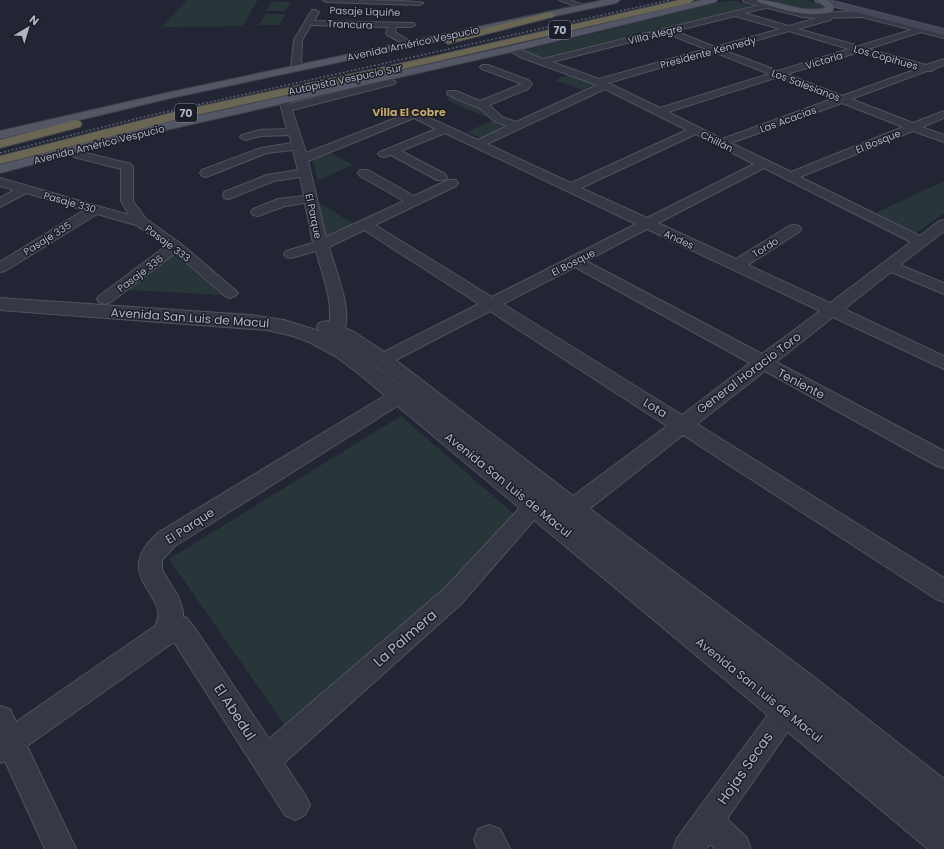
<svg xmlns="http://www.w3.org/2000/svg" width="944" height="849" viewBox="0 0 944 849" font-family="Poppins,sans-serif">
<rect width="100%" height="100%" fill="#222634"/>
<g fill="#283539">
<polygon points="187,0 258,0 242,26 162,27"/>
<path d="M770 0H806L824 6 825 8C808 13 787 5 770 0Z"/>
<polygon points="724,1 735,1 755,7 546,59 522,51"/>
<polygon points="272,2 291,2 285,11 265,11"/>
<polygon points="266,14 286,14 279,25 258,25"/>
<polygon points="569,74 597,83 582,90 555,80"/>
<polygon points="454,96 482,108 489,115 486,117 446,100"/>
<polygon points="494,120 511,126 483,139 467,132"/>
<polygon points="330,152 353,165 318,180 312,159"/>
<polygon points="944,181 944,213 918,232 904,230 873,214"/>
<polygon points="317,201 355,225 325,239"/>
<polygon points="172,253 222,295 127,290"/>
<polygon points="401,416 516,516 451,586 291,734 169,559"/>
</g>
<g fill="none" stroke-linecap="round" stroke-linejoin="round">
<defs>
<g id="minor">
<path d="M323 0C338 0 416 0 423 3L419 5 327 2Z"/>
<polygon points="559,0 570,0 588,7 584,9"/>
<path d="M768 3H771V7L744 13 789 26 824 16 828 13H834L835 15 830 20 798 29 859 46 921 27 925 29 924 31 868 49 926 65 944 59V65L934 69 932 71H927L851 99 913 123 944 111V118L922 127 944 135V142L913 131 800 177 920 236 939 221 944 220V231L900 265 944 283V294L891 272 844 309 944 356V369L833 317 776 362 944 451V468L937 466 765 371 697 424 944 578V602L936 599 683 435 569 525 561 527 553 525 550 518 553 511 667 426 490 311 388 364 382 366 376 364 373 360 376 356 479 304 364 230 329 247C335 270 355 313 342 335L336 336 330 335 328 331C335 305 323 277 316 251L291 258 286 257 284 254 286 251 313 243 305 203 285 206 258 216 253 215 251 212 253 209 278 199 304 196 300 177 274 181 229 199 224 198 223 195 224 192 267 175 298 170 293 150 267 153 206 177 202 176 200 173 202 170 261 148 292 143 289 135 261 136 246 140 240 137 242 135 260 130 287 129 279 100 280 98H288L290 104 391 79 396 82 394 84 292 110 306 153 414 111 478 140 507 126 494 121 481 109 448 95 447 93 448 91H456L480 101 522 84 482 69 480 67 482 65H488L528 80 532 84 528 89 489 105 502 117 516 122 597 85 520 57 507 49 508 47H514L543 59ZM735 16 780 29 715 47 675 31ZM789 31 849 49 778 71 723 50ZM666 33 706 49 599 79 552 62ZM714 52 769 74 660 108 608 83ZM859 52 917 69 842 96 787 74ZM778 77 832 99 722 139 668 112ZM605 89 687 130 571 183 487 144ZM842 103 903 127 791 172 731 143ZM414 118 436 129 380 152 378 154 380 156 384 157 391 155 437 180H445L447 177 445 174 401 151 445 133 636 224 492 297 375 225 456 186 458 183 456 180H448L414 196 368 170H360L358 173 360 176 404 201 326 237 308 161ZM696 134 754 164 647 218 581 188ZM764 168 911 242 830 303 748 265 799 232 801 229 799 226 794 225 789 226 736 259 658 223ZM647 229 820 311 762 354 586 261ZM575 267 750 363 682 415 503 304Z"/>
<polygon points="312,10 315,10 319,12 314,21 414,23 415,25 411,27 396,27 395,32 415,44 414,46 408,46 387,35 386,33 388,27 311,25 302,40 301,68 299,70 293,70 291,68 294,40"/>
<polygon points="73,146 77,147 82,152 131,164 133,167 133,201 146,219 180,243 235,290 238,293 235,296 230,298 225,296 175,253 111,302 105,304 99,302 97,299 99,296 166,246 136,225 97,214 5,271 0,272 0,262 84,210 26,193 0,207 0,198 14,190 0,186 0,178 129,215 121,201 121,169 74,157 67,149 69,147"/>
<path d="M412 381 418 383 421 388 418 393 175 546 162 560V570L178 596 183 611V617L187 618 194 627 269 739 445 588 527 500 534 497 541 500 545 506 541 512 461 604 284 763 305 795 310 805 305 815 295 820 285 815 174 642 27 746 76 849H45L5 761 0 763V706L10 709 16 722 155 626C174 596 107 577 159 532L406 383Z"/>
<polygon points="793,689 802,693 806,702 802,711 727,819 747,838 751,849 715,849 710,844 706,849 673,849 677,838 784,693"/>
<polygon points="489,825 500,829 510,849 478,849 474,840 478,829"/>
</g>
<g id="tertiary">
<polygon points="743,0 757,0 803,12 817,13 862,11 944,32 944,38 862,17 817,18 803,17 744,2"/>
<path d="M0 298 250 315 284 320 319 331 317 327 319 323 326 321 333 323 354 332 389 355 581 502 814 677 944 779V817L942 816 944 818V849H928L358 373 335 356 309 342 293 336 267 330 0 310ZM373 364 375 365 470 442Z"/>
</g>
<polygon id="secondary" points="815,0 829,0 944,29 944,35 816,2"/>
<g id="primary">
<polygon points="604,0 620,0 616,3 171,98 0,139 0,131 171,92"/>
<polygon points="702,0 717,0 716,2 511,52 144,135 0,173 0,165 142,128 511,46"/>
<path d="M757 0C779 0 802 14 825 8V7L817 0H827L834 6 832 12C807 18 782 10 758 2Z"/>
</g>
<g id="motorway">
<polygon points="679,0 694,0 690,3 430,63 179,119 0,164 0,156 178,111 430,57"/>
<polygon points="550,12 555,15 553,17 448,44 443,41 444,39"/>
<polygon points="76,120 80,121 82,124 80,127 0,148 0,140"/>
</g>
</defs>
<use href="#minor" stroke="#50535f" stroke-width="2"/>
<use href="#tertiary" stroke="#50535f" stroke-width="2"/>
<use href="#secondary" stroke="#50535f" stroke-width="2"/>
<use href="#primary" stroke="#3f424e" stroke-width="2"/>
<use href="#motorway" stroke="#3d404c" stroke-width="2"/>
<use href="#minor" fill="#353845" fill-rule="evenodd"/>
<use href="#tertiary" fill="#353845" fill-rule="evenodd"/>
<use href="#secondary" fill="#444757" fill-rule="evenodd"/>
<use href="#primary" fill="#535765" fill-rule="evenodd"/>
<use href="#motorway" fill="#6a6653" fill-rule="evenodd"/>
<polyline stroke="#5a5e6d" stroke-width="1.5" stroke-dasharray="2 2" stroke-linecap="butt" points="0,153 147,116 670,0"/>
</g>
<g text-anchor="middle" stroke-width="3" stroke-linejoin="round" paint-order="stroke">
<g font-size="10" fill="#b0b3c1" stroke="#1b1e29">
<text transform="translate(365 11) rotate(2)" y="4">Pasaje Liquiñe</text>
<text transform="translate(350 24) rotate(2)" y="4">Trancura</text>
<text transform="translate(655 34) rotate(-14)" y="4">Villa Alegre</text>
<text transform="translate(413 43) rotate(-12)" y="4">Avenida Américo Vespucio</text>
<text transform="translate(708 52) rotate(-15)" y="4">Presidente Kennedy</text>
<text transform="translate(886 57) rotate(16)" y="4">Los Copihues</text>
<text transform="translate(824 60) rotate(-17)" y="4">Victoria</text>
<text transform="translate(345 79) rotate(-12)" y="4">Autopista Vespucio Sur</text>
<text transform="translate(806 85) rotate(21)" y="4">Los Salesianos</text>
<text transform="translate(788 119) rotate(-20)" y="4">Las Acacias</text>
<text transform="translate(717 141) rotate(26)" y="4">Chillán</text>
<text transform="translate(878 141) rotate(-22)" y="4">El Bosque</text>
<text transform="translate(99 144) rotate(-14)" y="4">Avenida Américo Vespucio</text>
<text transform="translate(70 202) rotate(16)" y="4">Pasaje 330</text>
<text transform="translate(314 216) rotate(78)" y="4">El Parque</text>
<text transform="translate(47 238) rotate(-32)" y="4">Pasaje 335</text>
<text transform="translate(679 239) rotate(25)" y="4">Andes</text>
<text transform="translate(168 243) rotate(37)" y="4">Pasaje 333</text>
<text transform="translate(765 247) rotate(-32)" y="4">Tordo</text>
<text transform="translate(573 262) rotate(-27)" y="4">El Bosque</text>
<text transform="translate(140 273) rotate(-37)" y="4">Pasaje 336</text>
</g>
<g fill="#1b1e29" stroke="#838693" stroke-width="1">
<rect x="549" y="21" width="22" height="18" rx="3"/>
<rect x="175" y="104" width="22" height="18" rx="3"/>
</g>
<g font-size="11" font-weight="bold" fill="#b0b3c1">
<text x="560" y="34">70</text>
<text x="186" y="117">70</text>
</g>
<g font-size="11" font-weight="bold" fill="#c4a468" stroke="#1b1e29">
<text x="409" y="116">Villa El Cobre</text>
</g>
<g font-size="12" fill="#b0b3c1" stroke="#1b1e29">
<text transform="translate(190 318) rotate(4)" y="4">Avenida San Luis de Macul</text>
<text transform="translate(749 373) rotate(-37)" y="4">General Horacio Toro</text>
<text transform="translate(801 384) rotate(28)" y="4">Teniente</text>
<text transform="translate(655 408) rotate(32)" y="4">Lota</text>
<text transform="translate(508 485) rotate(39)" y="4">Avenida San Luis de Macul</text>
<text transform="translate(190 526) rotate(-33)" y="4">El Parque</text>
<text transform="translate(759 690) rotate(39)" y="4">Avenida San Luis de Macul</text>
</g>
<g font-size="14" fill="#b0b3c1" stroke="#1b1e29">
<text transform="translate(405 638) rotate(-41)" y="5">La Palmera</text>
<text transform="translate(235 712) rotate(57)" y="5">El Abedul</text>
<text transform="translate(745 768) rotate(-55)" y="5">Hojas Secas</text>
</g>
</g>
<g transform="translate(28 28) rotate(38)" stroke="#1b1e29" stroke-width="3" paint-order="stroke">
<path d="M0-3L7 15L0 10L-7 15Z" fill="#b0b3c1"/>
<text y="-6" font-size="11" font-weight="bold" text-anchor="middle" fill="#b0b3c1">N</text>
</g>
</svg>
